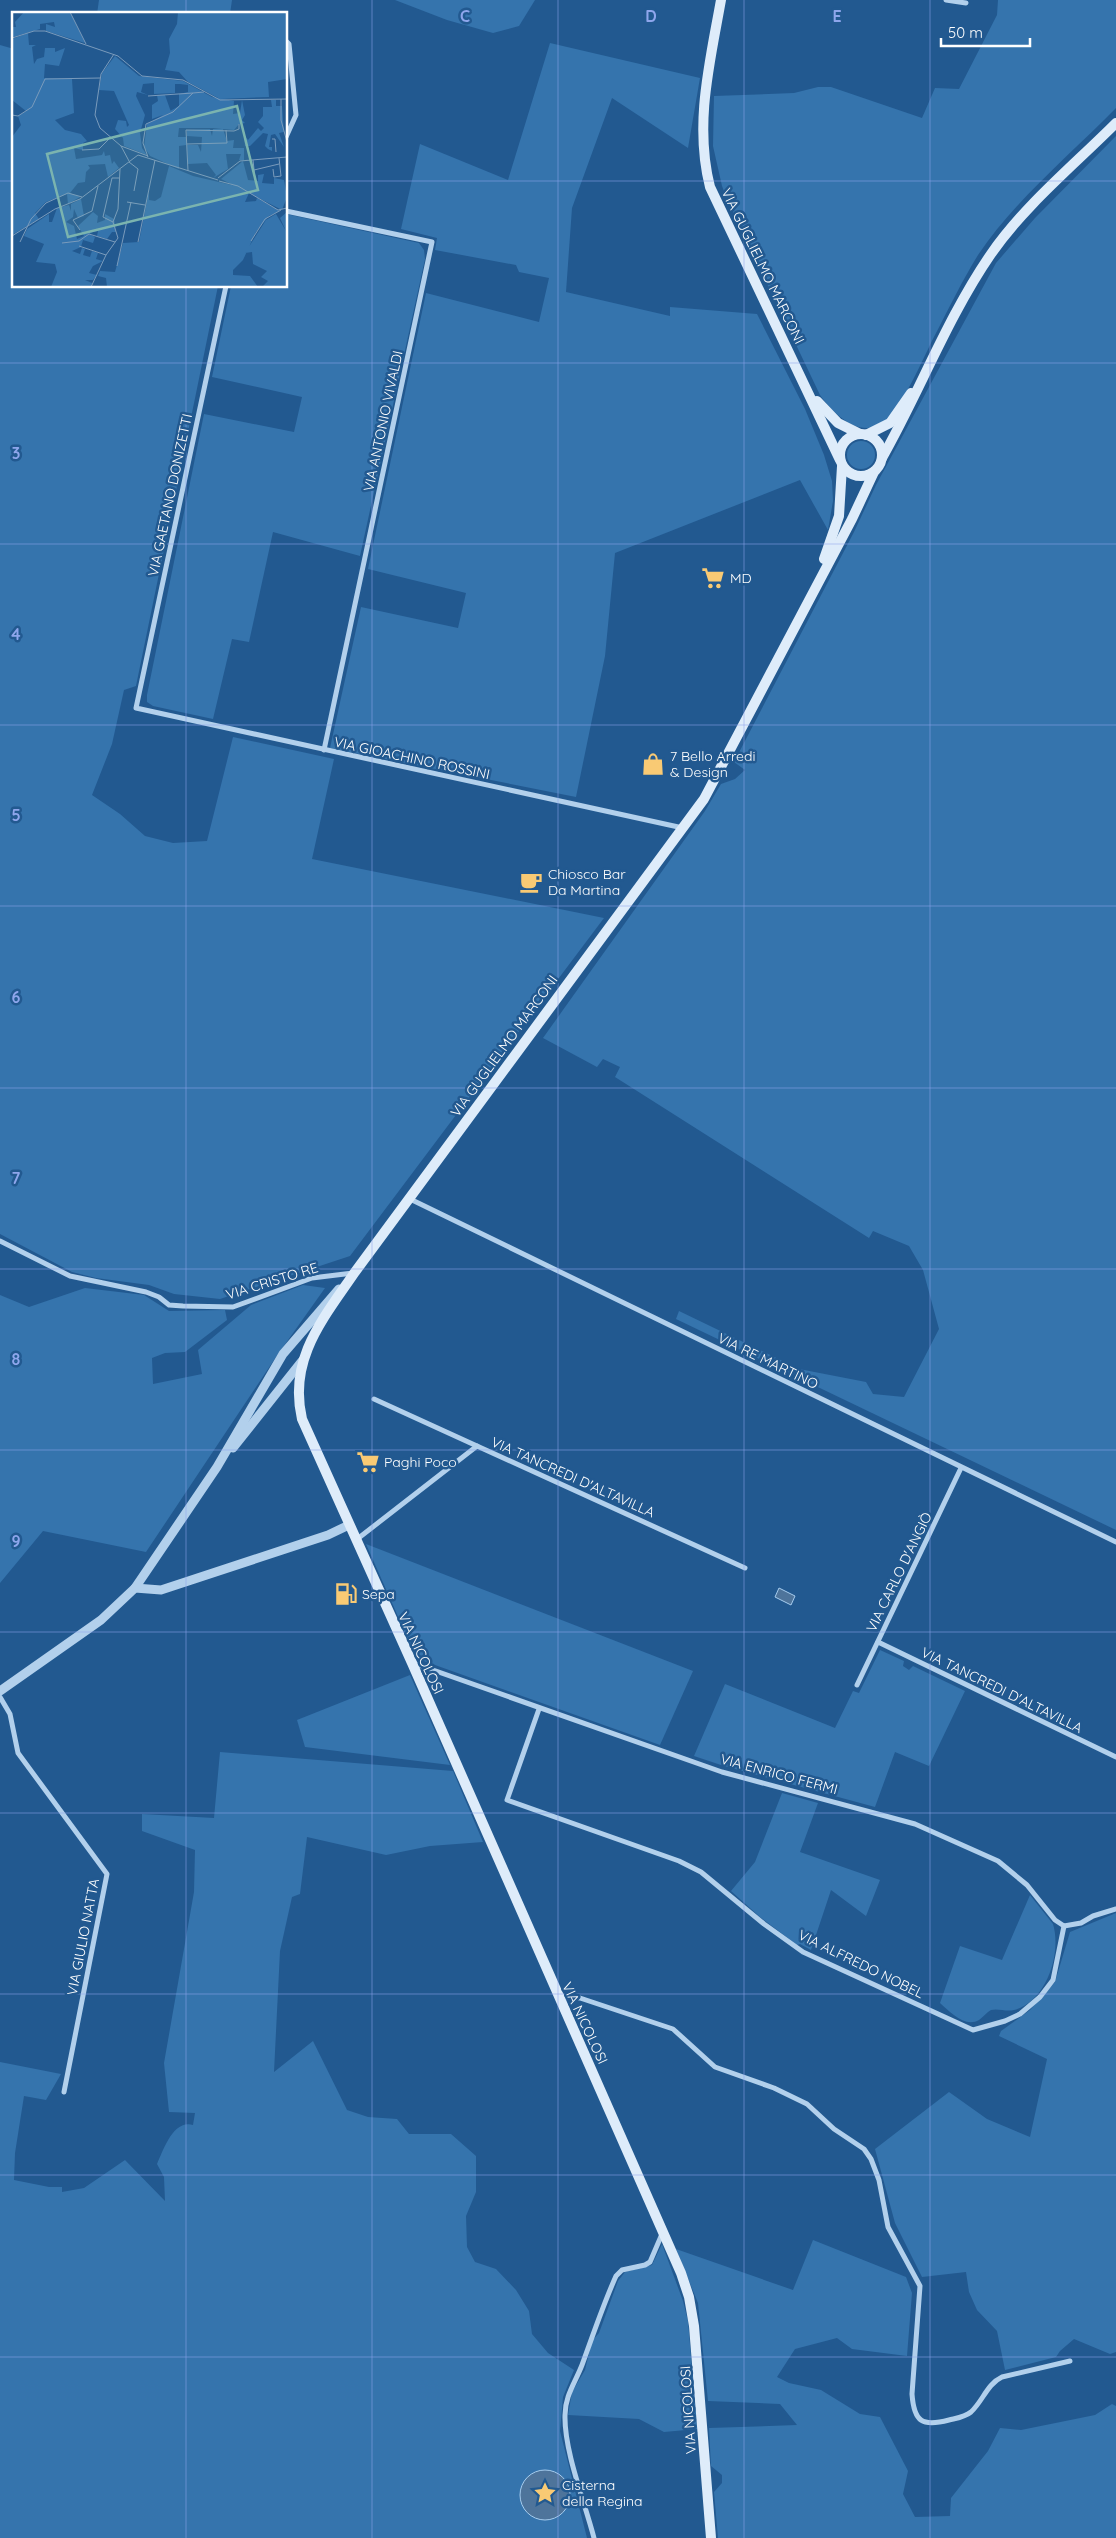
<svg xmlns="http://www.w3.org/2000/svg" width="1116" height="2538" viewBox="0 0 1116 2538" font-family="Quicksand,sans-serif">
<rect width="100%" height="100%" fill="#225990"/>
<g fill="#3574ad">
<polygon points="99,0 232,0 230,14 97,14"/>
<polygon points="395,0 535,0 519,26 493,33 447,20"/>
<path d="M998 0H1116V108C1070 155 1015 200 978 255 962 281 949 308 935 335 924 356 901 411 883 423 858 439 833 413 820 395L729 204 722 186 713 146 714 96 794 93 818 87H831L922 118 935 88 959 89 997 15Z"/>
<polygon points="550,43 700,78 688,148 612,98 572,208 566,292 670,316 670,307 757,314 805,409 824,455 832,481 833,501 828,530 800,480 615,553 605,656 576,797 330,748 361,607 458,628 466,593 368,569 426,293 539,322 549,278 519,272 516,265 435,250 437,238 401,229 420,144 508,180"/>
<polygon points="0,45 14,49 14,286 218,286 136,686 124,690 112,744 92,795 120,814 145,836 173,843 207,841 233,737 334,759 312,859 604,918 350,1256 220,1299 174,1294 149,1285 96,1278 72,1272 0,1234"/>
<polygon points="1116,136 1116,1530 676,1319 679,1311 799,1369 866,1382 873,1394 904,1397 939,1329 923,1270 909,1246 873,1231 869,1238 615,1077 620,1067 603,1059 597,1067 543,1038 705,811 721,784 735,779 745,770 734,762 854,532 876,485 996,263 1035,218"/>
<polygon points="286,214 419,243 424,250 425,259 360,556 273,532 249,642 232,639 213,719 153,706 147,702 147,695 204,414 294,432 302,397 212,377 231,286 286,286"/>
<circle cx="861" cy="455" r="14"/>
<polygon points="303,1285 325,1288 276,1357 146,1552 43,1531 0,1583 0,1295 29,1307 85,1288 144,1295 169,1311 225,1310 227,1320 185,1352 165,1353 152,1358 153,1384 202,1374 198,1350 251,1305"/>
<polygon points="366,1544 693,1671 660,1745 421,1660 415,1655"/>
<polygon points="880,1650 904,1661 903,1666 909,1670 913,1666 965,1691 929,1766 895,1752 875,1807 724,1766 694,1756 725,1684 835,1728 853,1691 859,1693"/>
<polygon points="410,1675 450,1765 305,1747 297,1720"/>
<path d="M220 1752 453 1771 483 1842 430 1846 386 1855 307 1837 300 1894 292 1897 280 1951 274 2072 313 2041 347 2110 368 2117 397 2119 409 2134H451L476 2156V2192L466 2216 467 2247 475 2262 496 2269 516 2290 529 2311 532 2334 548 2353 574 2370 563 2397 560 2431 587 2538H0V2062L61 2074 46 2100 24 2096 15 2153 14 2180 49 2187H62V2192L84 2188 125 2160 165 2201 164 2177 157 2164C163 2151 173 2119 193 2125L195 2113 169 2112 164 2063 194 1892 195 1850 142 1831V1814L214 1818Z"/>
<polygon points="782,1793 818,1803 800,1852 880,1880 866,1916 831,1890 811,1950 800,1944 797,1945 760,1917 731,1891 755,1862"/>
<path d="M1030 1895 1053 1924C1062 1954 1046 2002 1014 2010 1006 2012 998 2008 991 2010 987 2012 983 2017 979 2020 965 2028 950 2012 940 2003L960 1946 1002 1960Z"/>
<polygon points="1116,1913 1116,2352 1110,2354 1074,2339 1060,2351 1056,2357 1005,2370 997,2331 977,2310 969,2292 966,2272 922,2277 895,2223 875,2149 949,2092 987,2119 1030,2137 1047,2059 999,2036 1001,2031 1030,2010 1055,1982 1070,1932"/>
<polygon points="813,2240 906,2277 912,2293 907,2356 852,2349 837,2338 795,2349 777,2377 789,2383 821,2390 860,2414 880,2417 908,2471 903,2494 915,2517 950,2516 951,2498 988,2451 1000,2428 1021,2430 1095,2415 1112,2404 1116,2406 1116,2538 718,2538 714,2492 722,2483 722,2475 711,2466 709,2428 797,2425 780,2404 708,2401 698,2303 676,2249 793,2290"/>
<polygon points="662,2244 683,2301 688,2321 697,2429 664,2432 639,2419 568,2415 572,2392 585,2370 592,2341 599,2333 618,2281 625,2272 652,2265"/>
</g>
<g fill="#4e749b" stroke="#a6ccee">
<polygon points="779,1588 795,1596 791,1605 775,1597"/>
<circle cx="545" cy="2495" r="25"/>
</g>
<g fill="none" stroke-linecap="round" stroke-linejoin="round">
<g stroke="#b2d0ec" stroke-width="5">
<polyline points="946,0 966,3"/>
<polyline points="286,41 289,44 296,115 286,137"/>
<polyline points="286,211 432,242 324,750"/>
<polyline points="226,286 136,708 683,828"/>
<polyline points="410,1199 1116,1542"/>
<polyline points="0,1241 70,1276 146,1292 159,1297 169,1305 183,1306 233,1307 312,1278 353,1273"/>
<polyline points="374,1399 477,1446"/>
<polyline points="356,1540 477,1446 745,1568"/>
<polyline points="878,1642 1116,1757"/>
<polyline points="413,1663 722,1772 915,1824 998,1861 1027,1885 1055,1920 1064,1926 1081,1923 1093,1916 1116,1909"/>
<polyline points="857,1685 961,1468"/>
<polyline points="0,1697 10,1714 18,1753 107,1874 64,2092"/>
<polyline points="539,1709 507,1800 679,1861 701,1872 764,1924 803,1952 973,2030 1005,2021 1020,2014 1040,1997 1053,1980 1064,1926"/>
<path d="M560 1996 580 1998 673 2029 715 2067 774 2088 807 2104 834 2129 864 2149 871 2159 879 2180 888 2227 920 2286 912 2394C914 2422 922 2427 949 2420 957 2418 965 2417 971 2412 983 2401 987 2384 1002 2377L1070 2361"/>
<path d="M594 2538C585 2503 564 2451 565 2415 565 2396 575 2383 582 2365 593 2335 603 2305 616 2276L622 2270 645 2265 650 2262 662 2234"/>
</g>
<g stroke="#b2d0ec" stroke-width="9">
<polyline points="233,1448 302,1361"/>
<polyline points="135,1588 217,1467 283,1354 339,1289"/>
<polyline points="0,1691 101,1620 135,1588 161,1590 328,1535 349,1525"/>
</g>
<g stroke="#deecfa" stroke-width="10">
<path d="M721 0C710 62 694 124 710 187L840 460"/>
<polyline points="817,401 838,423 860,434"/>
<circle cx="861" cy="455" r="21"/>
<polyline points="866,435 890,423 911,393"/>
<path d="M882 458C920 391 947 318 991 254 1025 205 1074 165 1116 123"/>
<polyline points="824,559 839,516 842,466"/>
<path d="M711 2538 694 2326 689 2297 681 2273 412 1663 302 1419C288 1359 323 1319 355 1272L704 799 852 519 874 472"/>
</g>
</g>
<path fill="none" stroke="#8ea6ec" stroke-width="1" stroke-opacity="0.55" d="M186 0V14M372 0V2538M558 0V2538M744 0V2538M930 0V2538M0 181H14M286 181H1116M186 286V2538M0 363H1116M0 544H1116M0 725H1116M0 906H1116M0 1088H1116M0 1269H1116M0 1450H1116M0 1632H1116M0 1813H1116M0 1994H1116M0 2175H1116M0 2357H1116"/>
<defs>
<symbol id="supermarket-bare" viewBox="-9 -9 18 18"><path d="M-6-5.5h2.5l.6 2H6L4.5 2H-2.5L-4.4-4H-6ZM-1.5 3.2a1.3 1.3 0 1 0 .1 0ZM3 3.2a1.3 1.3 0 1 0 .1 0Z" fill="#f9ca74" stroke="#225990" stroke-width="2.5" paint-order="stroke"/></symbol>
<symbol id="shop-bare" viewBox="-9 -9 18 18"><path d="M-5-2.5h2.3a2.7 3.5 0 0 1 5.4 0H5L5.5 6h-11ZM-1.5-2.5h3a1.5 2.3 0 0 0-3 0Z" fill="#f9ca74" stroke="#225990" stroke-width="2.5" paint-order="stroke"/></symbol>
<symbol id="cafe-bare" viewBox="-9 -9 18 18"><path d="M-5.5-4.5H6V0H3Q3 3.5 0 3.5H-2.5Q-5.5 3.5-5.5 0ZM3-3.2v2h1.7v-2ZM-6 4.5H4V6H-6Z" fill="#f9ca74" stroke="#225990" stroke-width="2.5" paint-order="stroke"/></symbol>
<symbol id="fuel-bare" viewBox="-9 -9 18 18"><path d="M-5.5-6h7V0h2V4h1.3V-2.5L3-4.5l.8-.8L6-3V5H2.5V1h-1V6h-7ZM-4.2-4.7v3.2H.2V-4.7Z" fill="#f9ca74" stroke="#225990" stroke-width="2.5" paint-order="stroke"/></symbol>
<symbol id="sight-bare" viewBox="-9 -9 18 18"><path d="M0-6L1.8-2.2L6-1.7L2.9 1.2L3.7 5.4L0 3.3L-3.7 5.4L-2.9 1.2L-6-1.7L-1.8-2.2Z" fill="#f9ca74" stroke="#225990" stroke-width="2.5" paint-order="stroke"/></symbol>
</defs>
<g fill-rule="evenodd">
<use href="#supermarket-bare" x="697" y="562" width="32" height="32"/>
<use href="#shop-bare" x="637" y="748" width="32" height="32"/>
<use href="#cafe-bare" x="515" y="866" width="32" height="32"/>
<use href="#supermarket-bare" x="352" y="1446" width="32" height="32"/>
<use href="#fuel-bare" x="330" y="1578" width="32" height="32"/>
<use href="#sight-bare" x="529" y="2477" width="32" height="32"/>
</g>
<g text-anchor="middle" stroke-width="5" stroke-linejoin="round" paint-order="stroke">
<g font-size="14" fill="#fff" stroke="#225990">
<text transform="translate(763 266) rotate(64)" y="5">VIA GUGLIELMO MARCONI</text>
<text transform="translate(383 421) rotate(-78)" y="5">VIA ANTONIO VIVALDI</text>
<text transform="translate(170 495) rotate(-78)" y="5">VIA GAETANO DONIZETTI</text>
<text transform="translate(412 758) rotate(12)" y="5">VIA GIOACHINO ROSSINI</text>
<text transform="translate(504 1046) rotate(-54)" y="5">VIA GUGLIELMO MARCONI</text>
<text transform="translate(272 1281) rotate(-17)" y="5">VIA CRISTO RE</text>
<text transform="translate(768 1361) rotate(26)" y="5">VIA RE MARTINO</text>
<text transform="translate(573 1477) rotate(24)" y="5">VIA TANCREDI D'ALTAVILLA</text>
<text transform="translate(899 1572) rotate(-64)" y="5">VIA CARLO D'ANGIÒ</text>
<text transform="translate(421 1653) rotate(65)" y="5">VIA NICOLOSI</text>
<text transform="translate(1002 1690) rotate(26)" y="5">VIA TANCREDI D'ALTAVILLA</text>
<text transform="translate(779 1774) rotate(15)" y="5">VIA ENRICO FERMI</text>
<text transform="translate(83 1937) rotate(-79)" y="5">VIA GIULIO NATTA</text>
<text transform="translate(861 1964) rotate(26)" y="5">VIA ALFREDO NOBEL</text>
<text transform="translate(585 2023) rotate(65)" y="5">VIA NICOLOSI</text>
<text transform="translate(688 2410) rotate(-94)" y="5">VIA NICOLOSI</text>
</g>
<g font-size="14" fill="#fff" stroke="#225990" text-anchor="start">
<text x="730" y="583">MD</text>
<text x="670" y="761">7 Bello Arredi<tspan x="670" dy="16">&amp; Design</tspan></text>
<text x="548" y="879">Chiosco Bar<tspan x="548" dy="16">Da Martina</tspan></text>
<text x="384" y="1467">Paghi Poco</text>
<text x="362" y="1599">Sepa</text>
<text x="562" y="2490">Cisterna<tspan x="562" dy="16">della Regina</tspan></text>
</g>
</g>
<g transform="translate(12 12)">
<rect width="275" height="275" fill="#225990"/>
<path d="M12 0H58L73 31 34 19V12L43 15 42 10 28 12V17L1 25 0 15H4L3 10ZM166 0H275V67L256 70 257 85 208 87 176 70 167 60 153 58 158 41 157 27 165 12ZM16 21 17 33H24L20 35 22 52 25 47 32 45 33 36H43V40L53 36 47 54 33 52 32 66 60 67 62 101 43 108 53 118 69 122 75 129 71 131V138L62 136 64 147 90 143 92 139 93 144 98 143 100 152 102 149 107 156 96 165 93 152 76 153 78 156 74 160 73 170 66 171 58 181 68 185 56 192 55 182 34 190 23 201 27 207 0 223V125L9 113 6 104 14 99 0 88V27ZM103 44 127 64 171 69 200 85 222 89 221 102 228 101 230 88 233 103 230 108 233 111 227 112 222 118 211 117 215 129 222 128 221 136H232V148H227L229 142H214L216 157 201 166 204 163 195 151 176 152 175 133H186L189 140 190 125 175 124V118L198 117 200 124 201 117 210 116H167L166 125H174V133L167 134V157L138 144 132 135 135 112 167 94V82L176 80V73L168 72H163V81L142 82V71L131 72 129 80 136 83 125 80 124 84 133 103 128 121 130 136 135 143 112 134 111 126 103 117 106 108 114 109 115 115 117 113 102 79 87 78 90 61ZM145 83H153L159 100 140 107V93L146 89ZM259 88H264V94H270L272 120 267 121 272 135 263 122 259 123 257 135H260V139L256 137 253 134 256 122 251 121 238 134H233L232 123 236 128 246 116 249 119 252 116 246 110 251 104V95H260ZM231 149 236 168 246 169V163L252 162 250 171 262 172V166L272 168 275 185 270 198 209 167ZM157 154 181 164 224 174 237 181 233 190 244 189 245 186 268 199 257 204 244 220 231 248 221 258V263L238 264 246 275H95L94 266 86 264 88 259 103 260 111 231 127 230 137 179V188L143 189 149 185ZM69 187 72 204 66 206 62 197 61 205 54 210 62 214 65 227 72 224 66 214 81 200 86 204 85 211 93 208V202L102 207 104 220H100L95 227 85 224 86 219 81 220 77 222 83 225 81 231 71 228 69 235 60 239 68 242 70 236 73 237 71 243 78 245 80 239 86 241 84 247 91 249 81 254 77 261 85 263 81 268H73L80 271 79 275H39L45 260 43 252 24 250 32 232 12 224 15 217 37 202V210H40L45 196 57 193 59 199V192ZM275 200V275H250L256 269 249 265 255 259 241 252 240 240 233 241 254 208 264 202 274 219 268 206Z" fill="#3574ad"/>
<path fill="none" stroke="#7a9bbc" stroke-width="1" d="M58 0 74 32M0 26 22 19H33L106 44 130 64 171 68 208 88 275 87M102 42 89 62 83 103 88 116 109 134 117 149M136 84 181 81M269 87V108L275 130M0 103 6 104 20 95 33 67 88 66M260 127H263L264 140M175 132 215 131 214 118M109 134 136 144M70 138 87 137 98 126M136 145 131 131 134 112 161 100 181 81 192 80M241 148 243 167M117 150 126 157 122 179M261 157 262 165 269 164 267 146M242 158 267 152M176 159 174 118 222 119 227 117V112M206 166 228 149 275 145M207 169 226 174 266 198 275 196M115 190 133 193M101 210 91 205 100 166H107M68 218 61 208 80 199 86 174M0 224 43 197 68 187 126 143 206 168M239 229 253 207 269 198M8 230 19 207 34 191 56 181 70 185M126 230 143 148M50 231 67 229 77 222 103 230M67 234 94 243M105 254 119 190M79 275 94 243 106 226 101 210 106 197 108 157"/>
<path fill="#7bb4af" fill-opacity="0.15" stroke="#7bb4af" stroke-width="2.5" d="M225 94 246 178 56 225 35 142Z"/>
<rect width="275" height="275" fill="none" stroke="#fff" stroke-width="2.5"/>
</g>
<g font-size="16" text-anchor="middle" font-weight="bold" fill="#8ea6ec" stroke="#225990" stroke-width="5" stroke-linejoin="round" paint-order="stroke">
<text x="465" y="22">C</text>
<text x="651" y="22">D</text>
<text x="837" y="22">E</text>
<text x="16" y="459">3</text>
<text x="16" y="640">4</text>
<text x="16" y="821">5</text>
<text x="16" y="1003">6</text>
<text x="16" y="1184">7</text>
<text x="16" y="1365">8</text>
<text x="16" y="1547">9</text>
</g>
<path d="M941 38v8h89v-8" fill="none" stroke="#ffffff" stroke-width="2.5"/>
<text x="948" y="38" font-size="15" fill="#ffffff" stroke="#225990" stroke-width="4" paint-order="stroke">50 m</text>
</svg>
